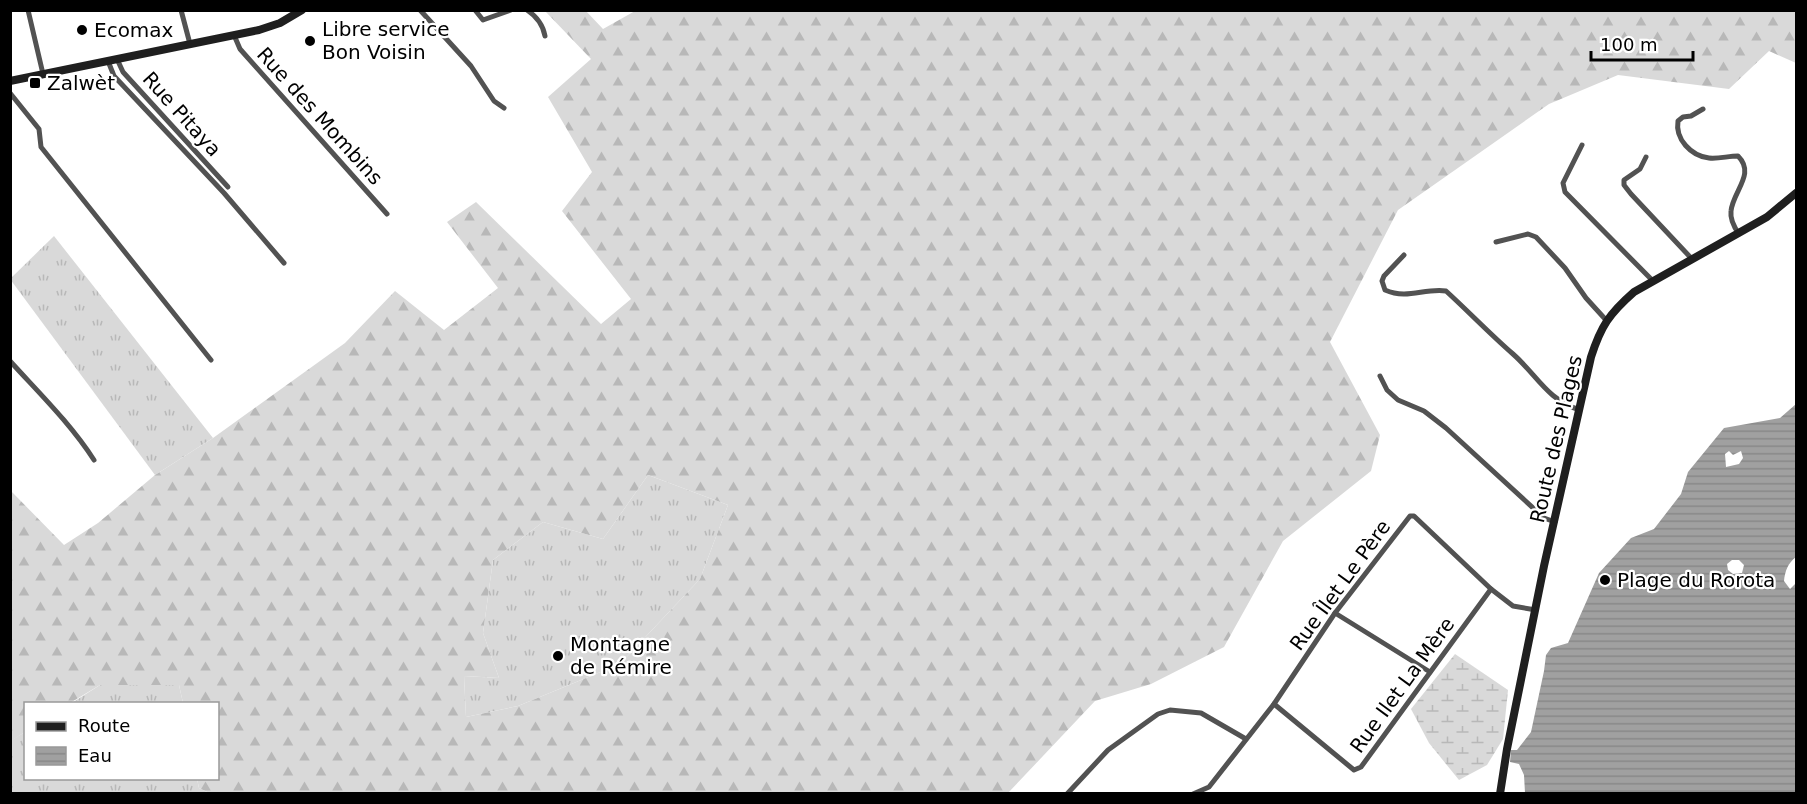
<svg xmlns="http://www.w3.org/2000/svg" width="1807" height="804" viewBox="0 0 1807 804" font-family="'DejaVu Sans',sans-serif">
<defs>
<pattern id="grass-tufts" width="24" height="20" patternUnits="userSpaceOnUse" patternTransform="scale(1.5)"><rect width="24" height="20" fill="#d9d9d9"/><path d="M3 7l-1-3M5 7V3M7 7l1-3M15 17l-1-3M17 17v-4M19 17l1-3" fill="none" stroke="#b8b8b8"/></pattern>
<pattern id="forest-firs" width="22" height="20" patternUnits="userSpaceOnUse" patternTransform="scale(1.5)"><rect width="22" height="20" fill="#d9d9d9"/><path d="M5 1l3.5 6h-7zM16 11l3.5 6h-7z" fill="#b8b8b8"/></pattern>
<pattern id="wetland-marsh" width="20" height="14" patternUnits="userSpaceOnUse" patternTransform="scale(1.5)"><rect width="20" height="14" fill="#d9d9d9"/><path d="M1 5h8M5 5V1M11 12h8M15 12V8" fill="none" stroke="#b8b8b8"/></pattern>
<pattern id="water-rules" width="6" height="5" patternUnits="userSpaceOnUse" patternTransform="scale(1.5)"><rect width="6" height="5" fill="#a0a0a0"/><path d="M0 2.5h6" fill="none" stroke="#888"/></pattern>
</defs>
<rect width="100%" height="100%" fill="#fff"/>
<g fill="url(#grass-tufts)">
<polygon points="54,236 213,438 155,475 10,279"/>
<polygon points="648,475 728,505 700,579 620,664 518,706 466,717 464,676 499,678 483,633 493,560 543,522 603,539"/>
<polygon points="100,685 179,685 183,703 70,704"/>
<polygon points="25,732 26,778 197,779 199,788 209,793 11,793 10,741"/>
</g>
<path fill="url(#forest-firs)" fill-rule="evenodd" d="M635 11 1796 10V63L1769 51 1729 89 1618 75 1549 104 1398 210 1330 342 1380 435 1371 471 1283 541 1224 647 1151 684 1095 701 1008 793H209L199 788 197 779 218 778V704L183 703 179 685H100L70 703 26 704 25 732 11 741V491L64 545 98 523 155 475 213 438 345 343 395 291 444 330 498 288 447 222 476 202 601 324 631 299 562 211 592 172 548 97 591 59 545 11H586L603 29ZM648 475 728 505 700 579 620 664 518 706 466 717 464 676 499 678 483 633 493 560 543 522 603 539Z"/>
<polygon fill="url(#wetland-marsh)" points="1455,654 1508,690 1503,739 1487,765 1459,780 1429,743 1411,709"/>
<path fill="url(#water-rules)" fill-rule="evenodd" d="M1796 404V557C1788 563 1785 571 1784 581L1790 589 1796 583V793H1525L1524 775 1519 764 1510 762 1511 750H1517L1531 732 1544 671 1546 655 1551 648 1568 643 1599 573 1631 538 1654 529 1681 494 1688 472 1724 428 1780 418ZM1729 451 1733 455 1741 451 1743 458 1739 464 1726 467 1725 454ZM1732 560H1739L1744 565 1742 573 1733 574 1728 570 1727 564Z"/>
<g fill="none" stroke-linecap="round" stroke-linejoin="round">
<g stroke="#525252" stroke-width="5">
<polyline points="28,10 43,74"/>
<polyline points="181,10 190,44"/>
<polyline points="420,10 471,66 494,101 504,108"/>
<polyline points="475,10 483,20 511,10"/>
<path d="M527 10C536 16 543 25 545 36"/>
<polyline points="234,35 240,49 387,214"/>
<polyline points="117,59 123,72 228,187"/>
<polyline points="108,61 114,76 224,193 284,263"/>
<polyline points="10,93 39,129 41,147 211,360"/>
<path d="M1703 109 1691 116 1683 117 1678 121C1675 139 1691 156 1709 158 1719 159 1728 156 1738 156 1756 174 1733 191 1731 211 1730 219 1734 227 1739 234"/>
<polyline points="1582,145 1563,183 1565,192 1652,280"/>
<polyline points="1646,157 1640,169 1624,180 1624,185 1631,194 1692,259"/>
<polyline points="1496,242 1528,234 1536,237 1565,268 1586,298 1606,320"/>
<path d="M1404 255 1384 276 1382 281 1385 290C1408 300 1423 288 1446 291 1469 312 1490 334 1513 354 1537 375 1547 400 1580 410"/>
<path d="M10 361C39 393 70 423 94 460"/>
<polyline points="1380,376 1387,390 1398,400 1424,411 1446,428 1544,518 1555,522"/>
<polyline points="1335,613 1430,672"/>
<polyline points="1274,704 1354,770 1361,767 1491,589"/>
<polyline points="1067,794 1108,750 1158,714 1170,710 1201,713 1246,739"/>
<polyline points="1193,794 1209,787 1274,704 1335,613 1410,516 1414,516 1491,589 1513,606 1536,610"/>
</g>
<g stroke="#1f1f1f" stroke-width="8">
<polyline points="10,81 259,30 280,23 302,10"/>
<path d="M1500 794 1507 749 1544 566 1591 357C1601 326 1609 314 1634 292L1767 217 1796 193"/>
</g>
</g>
<g fill="#000" stroke="#fff" stroke-width="2">
<circle cx="82" cy="30" r="6"/>
<circle cx="310" cy="41" r="6"/>
<rect x="29" y="77" width="12" height="12" rx="3"/>
<circle cx="1605" cy="580" r="6"/>
<circle cx="558" cy="656" r="6"/>
</g>
<g text-anchor="middle" stroke-width="4.5" stroke-linejoin="round" paint-order="stroke">
<g font-size="20" fill="#000" stroke="#fff" text-anchor="start">
<text x="322" y="36">Libre service<tspan x="322" dy="23">Bon Voisin</tspan></text>
<text x="94" y="37">Ecomax</text>
<text x="47" y="90">Zalwèt</text>
<text x="1617" y="587">Plage du Rorota</text>
<text x="570" y="651">Montagne<tspan x="570" dy="23">de Rémire</tspan></text>
</g>
<g font-size="20" fill="#000" stroke="#fff">
<text transform="translate(182 114) rotate(48)" y="7">Rue Pitaya</text>
<text transform="translate(320 116) rotate(48)" y="7">Rue des Mombins</text>
<text transform="translate(1556 439) rotate(-77)" y="7">Route des Plages</text>
<text transform="translate(1340 585) rotate(-54)" y="7">Rue Îlet Le Père</text>
<text transform="translate(1402 685) rotate(-54)" y="7">Rue Ilet La Mère</text>
</g>
</g>
<rect width="1807" height="804" fill="none" stroke="#000000" stroke-width="24"/>
<rect x="24" y="702" width="195" height="78" fill="#ffffff" stroke="#999999" stroke-width="1.5"/>
<rect x="36" y="722" width="30" height="9" fill="#1f1f1f" stroke="#999999" stroke-width="1.5"/>
<text x="78" y="732" font-size="18" fill="#000000">Route</text>
<rect x="36" y="747" width="30" height="18" fill="url(#water-rules)" stroke="#999999" stroke-width="1.5"/>
<text x="78" y="762" font-size="18" fill="#000000">Eau</text>
<path d="M1591 51v9h102v-9" fill="none" stroke="#000000" stroke-width="3"/>
<text x="1600" y="51" font-size="18" fill="#000000" stroke="#ffffff" stroke-width="4.5" paint-order="stroke">100 m</text>
</svg>
